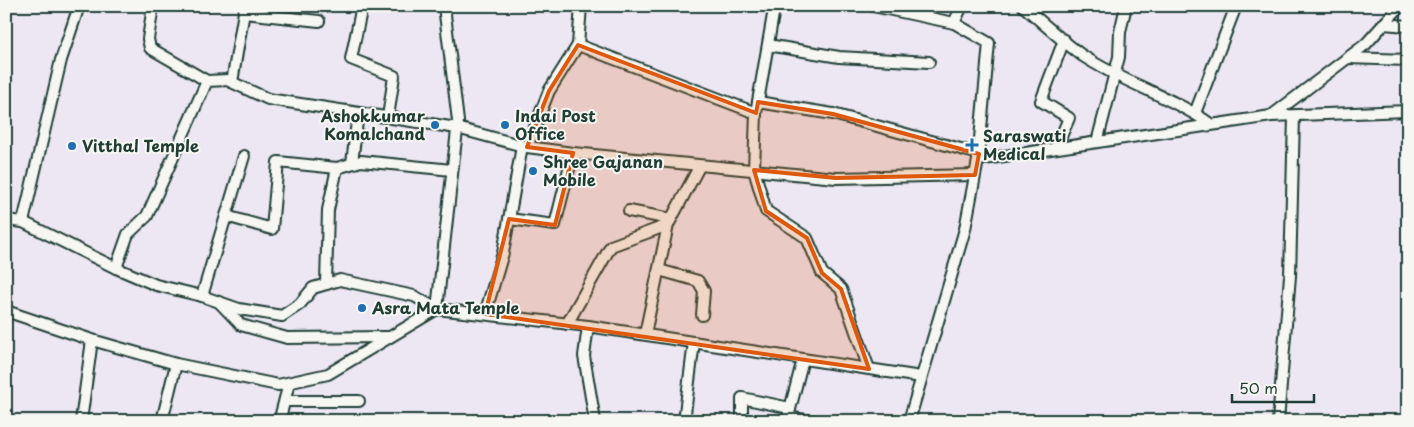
<svg xmlns="http://www.w3.org/2000/svg" width="1414" height="427" viewBox="0 0 1414 427" font-family="'Playpen Sans',sans-serif">
<rect width="100%" height="100%" fill="#ede7f3"/>
<filter id="ink" filterUnits="userSpaceOnUse"><feTurbulence type="fractalNoise" baseFrequency=".02" numOctaves="2"/><feDisplacementMap in="SourceGraphic" scale="10" xChannelSelector="R" yChannelSelector="G"/><feConvolveMatrix kernelMatrix="1 2 1 2 8 2 1 2 1" color-interpolation-filters="sRGB"/></filter>
<g filter="url(#ink)">
<g fill="none" stroke-linecap="round" stroke-linejoin="round">
<defs>
<g id="minor">
<polyline points="153,6 148,39 150,48 207,81"/>
<polyline points="362,6 351,59 394,76 388,117"/>
<polyline points="581,6 578,45 756,113"/>
<polyline points="768,6 774,9 756,113 754,170 766,211 807,238 822,273 841,289 869,369"/>
<polyline points="873,6 954,23 989,43 978,160 1271,116 1408,111"/>
<path d="M1023 6C1042 22 1062 41 1083 56 1122 82 1170 96 1209 123"/>
<polyline points="244,13 319,21"/>
<polyline points="954,23 962,6"/>
<polyline points="1383,24 1408,26"/>
<polyline points="768,45 839,57 929,62"/>
<polyline points="1347,58 1408,60"/>
<polyline points="232,82 245,6"/>
<polyline points="758,102 833,114 979,154"/>
<polyline points="1195,113 1236,6"/>
<polyline points="1271,116 1366,44 1400,6"/>
<polyline points="1097,142 1119,57 1120,32 1126,6"/>
<polyline points="527,147 549,91 578,45"/>
<polyline points="1056,148 1069,118 1041,101 1064,40"/>
<polyline points="352,163 358,113"/>
<polyline points="629,211 671,219"/>
<polyline points="226,216 244,156"/>
<polyline points="509,219 555,225 573,153"/>
<polyline points="6,220 23,222 116,268 156,285 202,296 239,309 282,316 300,304 313,288 340,280 414,296 437,309 458,121 444,6"/>
<polyline points="23,222 61,60 79,6"/>
<polyline points="116,268 128,234 147,216 207,81 227,80 268,99 457,128 527,147 573,153 836,178 975,175"/>
<polyline points="659,270 698,281 704,291 702,315"/>
<polyline points="326,284 328,210 337,168"/>
<polyline points="202,296 226,216 272,229 278,162 337,168 361,161 452,170"/>
<polyline points="220,303 241,325 287,338 389,337"/>
<polyline points="6,311 92,340 176,364 278,385 328,374 437,309 588,326 921,377"/>
<polyline points="485,314 503,253 522,146"/>
<polyline points="567,324 611,246 668,225 699,167"/>
<polyline points="588,326 584,356 595,421"/>
<polyline points="645,334 668,225"/>
<polyline points="803,359 788,417 810,421"/>
<polyline points="285,401 359,401"/>
<polyline points="81,421 92,340"/>
<polyline points="162,421 176,364"/>
<polyline points="283,421 280,418 289,383"/>
<polyline points="684,421 694,342"/>
<polyline points="742,421 742,398 790,408"/>
<polyline points="909,421 965,229 978,160"/>
<polyline points="1278,421 1290,276 1294,116"/>
</g>
</defs>
<use href="#minor" stroke="#1f3d34" stroke-width="14"/>
<use href="#minor" stroke="#f6f6f2" stroke-width="10"/>
</g>
</g>
<path fill="#de580e" fill-opacity="0.2" stroke="#de580e" stroke-width="4" stroke-linejoin="round" d="M578 45 756 113 758 102 833 114 979 154 975 175 836 178 754 170 766 211 807 238 822 273 841 289 869 369 485 314 509 219 555 225 573 153 527 147 549 91Z"/>
<g fill="#1f6fb2" stroke="#f6f6f2" stroke-width="2">
<circle cx="435" cy="125" r="5"/>
<circle cx="505" cy="125" r="5"/>
<path d="M969.5 137.5h5v5h5v5h-5v5h-5v-5h-5v-5h5z"/>
<circle cx="72" cy="146" r="5"/>
<circle cx="533" cy="171" r="5"/>
<circle cx="362" cy="308" r="5"/>
</g>
<g text-anchor="middle" stroke-width="4" stroke-linejoin="round" paint-order="stroke">
<g font-size="16" font-weight="bold" fill="#1f3d34" stroke="#f6f6f2" text-anchor="start">
<text x="425" y="122" text-anchor="end">Ashokkumar<tspan x="425" dy="18">Komalchand</tspan></text>
<text x="515" y="122">Indai Post<tspan x="515" dy="18">Office</tspan></text>
<text x="983" y="142">Saraswati<tspan x="983" dy="18">Medical</tspan></text>
<text x="82" y="152">Vitthal Temple</text>
<text x="543" y="168">Shree Gajanan<tspan x="543" dy="18">Mobile</tspan></text>
<text x="372" y="314">Asra Mata Temple</text>
</g>
</g>
<rect width="1414" height="427" fill="none" stroke="#f6f6f2" stroke-width="25"/>
<rect x="12" y="12" width="1389" height="402" fill="none" stroke="#1f3d34" stroke-width="2" filter="url(#ink)"/>
<path d="M1232 394v8h82v-8" fill="none" stroke="#1f3d34" stroke-width="2.5"/>
<text x="1239" y="394" font-size="15" fill="#1f3d34" stroke="#f6f6f2" stroke-width="4" paint-order="stroke">50 m</text>
</svg>
